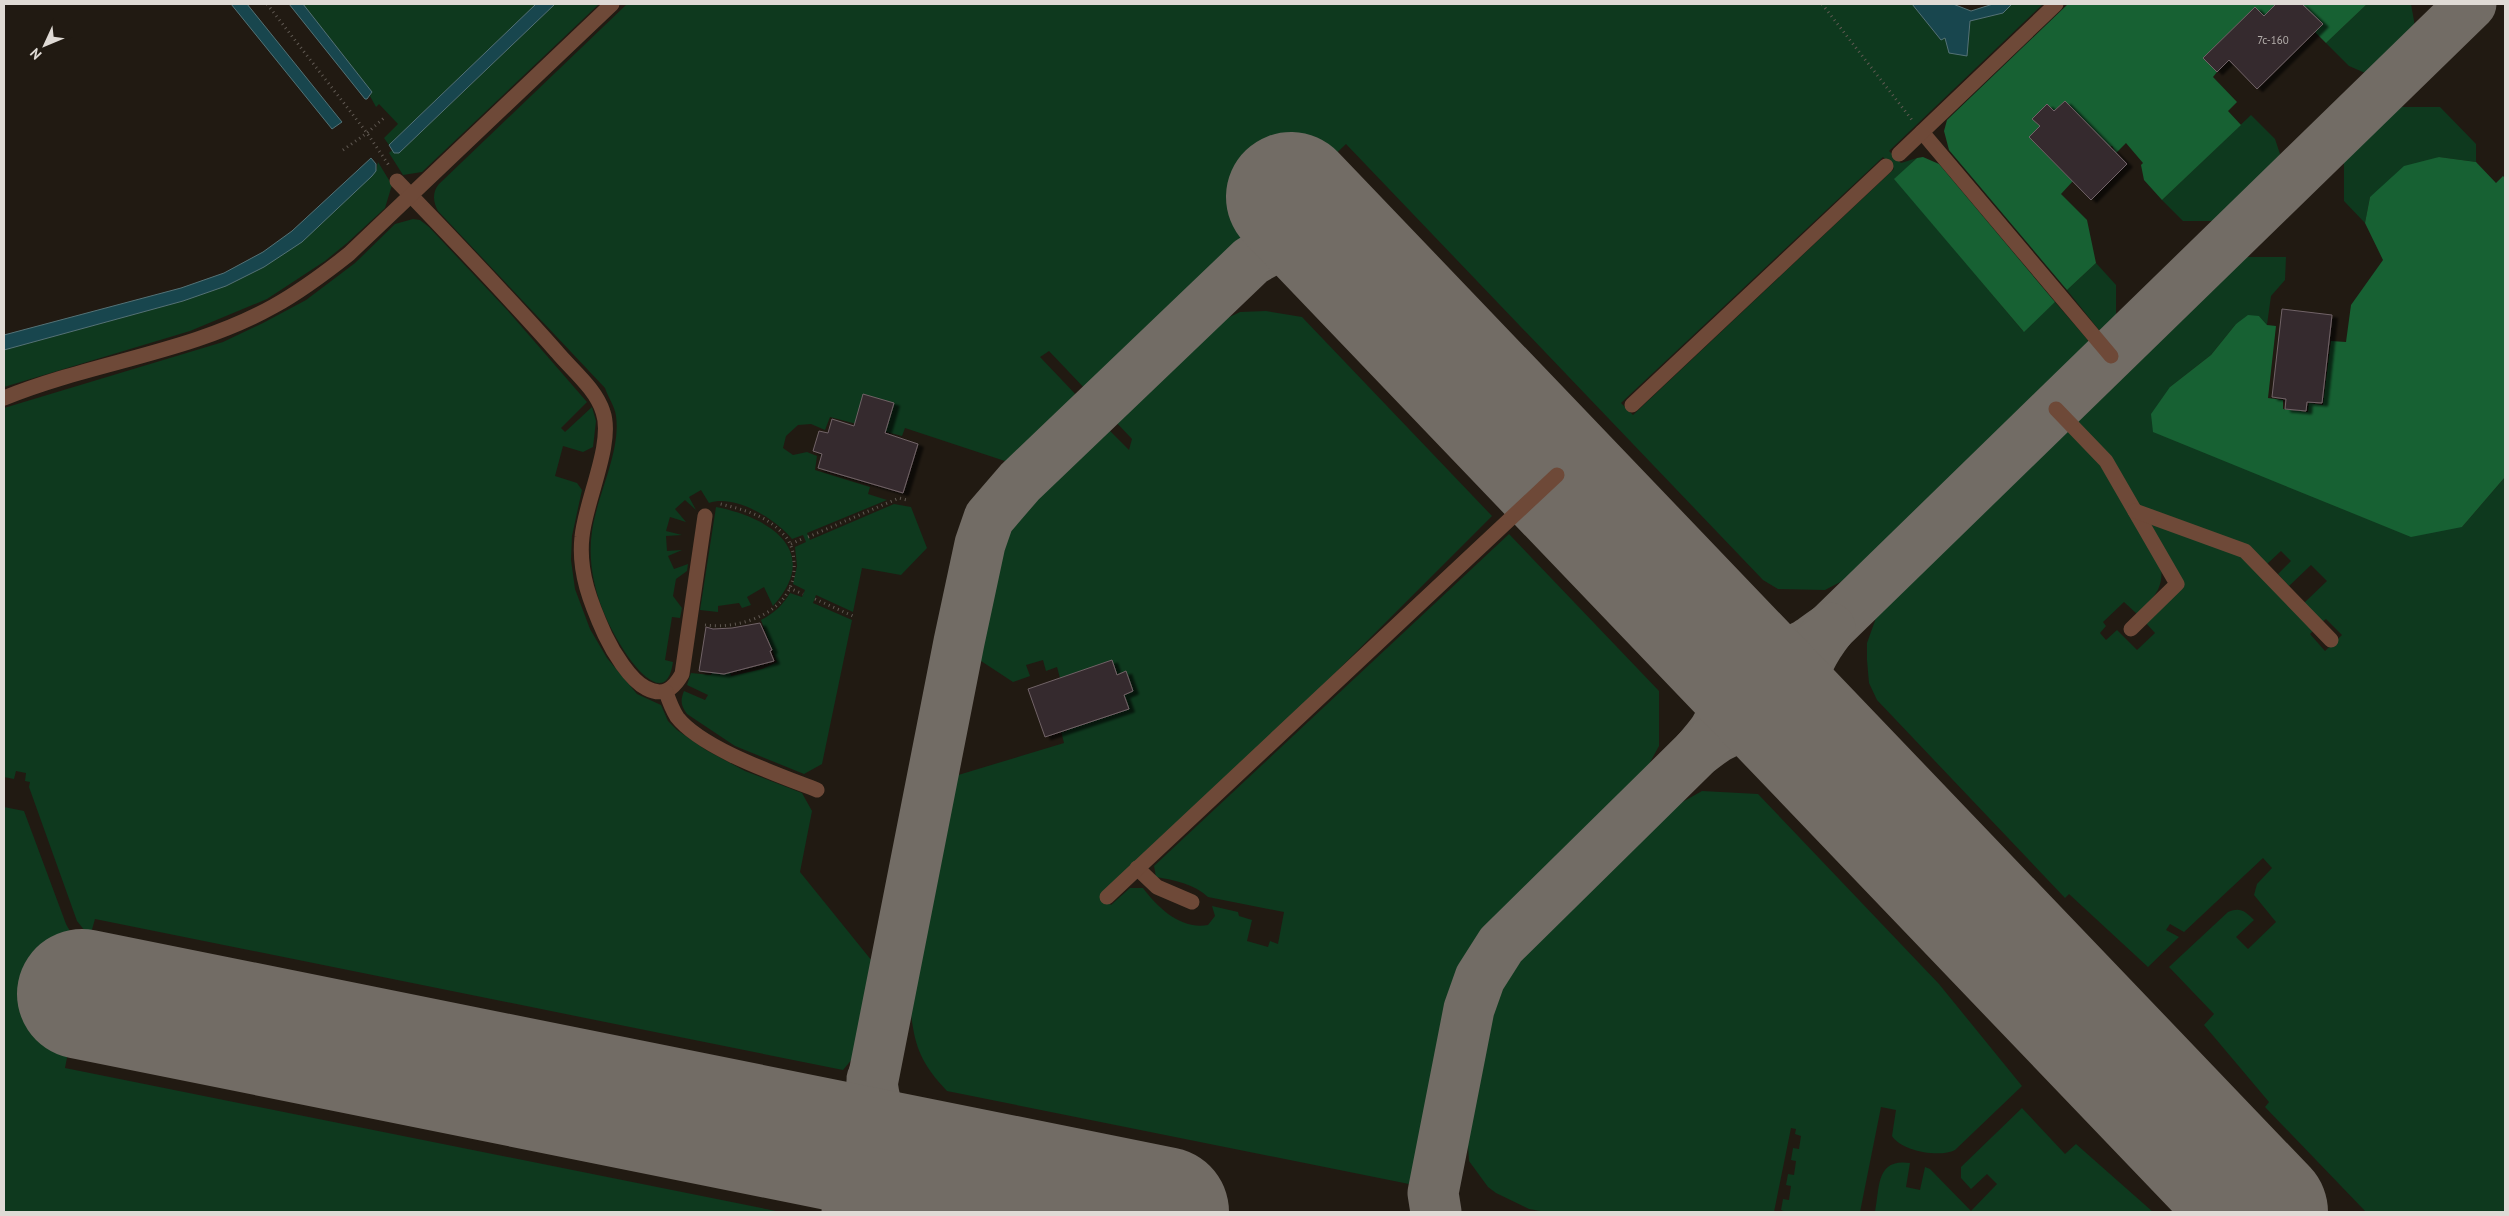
<svg xmlns="http://www.w3.org/2000/svg" width="2509" height="1216" viewBox="0 0 2509 1216" font-family="'PT Sans',sans-serif">
<defs>
<filter id="shadow"><feDropShadow dx="5.5" dy="3" stdDeviation="1" flood-color="#0009"/></filter>
</defs>
<rect width="100%" height="100%" fill="#211a12"/>
<g fill="#0e391e" fill-rule="evenodd">
<polygon points="303,4 536,4 389,145 384,138 398,124 379,104 376,107 370,96 372,92"/>
<polygon points="555,4 599,4 422,172 403,175 389,153 392,150 399,153"/>
<path d="M627 4H1912L1940 39 1945 38 1967 56 1970 21 2003 13 2012 4H2043L1889 151 1901 163 1917 158 1895 179 2023 331 2055 302 2087 339 2091 348 1867 568 1825 590 1778 589 1763 580 1346 144 1088 392 1049 351 1040 357 1081 400 1014 464 905 428 902 436 830 417 825 430 811 424 798 425 786 436 783 448 793 455 807 452 817 456 815 470 870 487 868 494 887 500 807 533 810 540 894 504 911 507 927 548 901 575 862 568 853 612 816 595 813 603 852 620 822 764 804 774 735 746 687 714C681 706 680 701 684 691L705 700 708 695 687 685 691 673 711 675 713 663 729 664 731 676 762 669 777 662 761 620C774 613 782 606 790 593L802 597 805 590 793 584 797 566 795 547 806 542 803 535 792 539C775 519 736 494 709 503L701 490 689 497 696 510 685 500 675 509 686 522 670 517 666 531 682 535 666 536 667 551 682 550 668 556 674 569 688 564 687 571 676 579 673 596 682 608 680 618 672 617 665 660 673 662C668 698 647 681 632 662 605 625 585 578 592 531 597 495 621 452 616 416 615 407 608 397 605 388L438 211C433 202 432 192 439 184ZM1883 157 1894 169 1633 415 1621 403Z"/>
<polygon points="2367,4 2411,4 2416,32 2372,76 2349,66 2326,43"/>
<polygon points="2396,107 2440,107 2476,144 2476,162 2439,157 2370,197 2365,223 2344,201 2344,160"/>
<polygon points="2251,115 2275,139 2283,163 2223,221 2183,221 2162,200"/>
<polygon points="378,162 392,185 385,208 347,243 325,261 267,299 190,331 4,387 4,350 183,301 226,286 376,171"/>
<polygon points="413,219 420,220 429,227 508,311 587,402 561,428 565,432 592,407 596,421 593,447 583,452 563,446 555,476 577,483 582,490 572,536 571,560 575,589 590,629 607,658 637,694 661,705 668,721 677,730 706,750 745,771 802,793 812,811 800,872 872,961 853,1058 843,1070 95,919 91,933 85,931 77,921 29,787 30,782 25,781 26,773 16,771 14,779 4,777 4,408 223,342 263,323 306,300 355,263 395,224"/>
<path d="M2245 257H2286L2285 280 2271 296 2267 325 2259 316 2236 324 2211 355 2170 387 2462 527 2505 477V1212H2366L2265 1107 2269 1102 2204 1025 2214 1014 2169 967 2228 912C2240 907 2245 911 2254 920L2236 937 2248 949 2276 922 2254 895 2257 884 2272 868 2263 858 2184 932 2170 924 2166 930 2179 937 2148 967 2069 894 2065 898 1877 700 1869 683 1867 660V643L1876 618 1899 587 2058 430 2069 432 2099 462 2161 567C2164 590 2152 599 2137 614L2124 602 2103 622 2106 626 2100 633 2106 640 2117 630 2137 650 2155 633 2146 623 2184 586 2148 523 2243 556 2314 630 2310 634 2325 651 2342 635 2326 619 2322 622 2304 603 2327 581 2311 565 2289 586 2278 574 2291 561 2281 551 2267 564 2138 505 2079 425 2076 414Z"/>
<polygon points="2096,263 2116,285 2116,325 2107,335 2099,330 2067,290"/>
<path d="M1266 311 1302 317 1492 516 1319 689 1101 895 1111 905 1130 888H1143C1158 908 1181 930 1208 925L1215 916 1212 906 1238 912 1239 916 1252 920 1247 941 1268 947 1270 941 1278 944 1284 912 1208 897C1194 884 1174 880 1156 877L1154 866 1509 534 1659 691V746L1637 786 1488 935 1473 953 1459 980 1414 1185 947 1091C919 1061 914 1045 910 1004L955 776 1064 743 1061 731 1065 732 1068 729 1129 709 1124 695 1133 691 1126 672 1117 675 1112 660 1060 678 1057 667 1046 671 1043 660 1026 665 1030 676 1013 682 978 659 1003 539 1017 511 1106 427 1129 450 1132 439 1113 419 1209 327 1240 312Z"/>
<path d="M716 507C769 517 823 551 773 606L764 587 747 597 751 605 742 608 739 603 718 606V612L700 610Z"/>
<path d="M1702 791 1758 794 1939 984 2022 1086 1955 1150C1940 1158 1901 1151 1892 1136L1896 1110 1881 1107 1860 1212H1786L1781 1210 1783 1199 1789 1200 1791 1186 1786 1185 1788 1174 1794 1175 1796 1161 1791 1160 1793 1148 1799 1149 1801 1136 1795 1134 1796 1129 1791 1128 1774 1212H1546L1529 1209 1496 1193 1488 1187 1469 1161 1466 1112 1489 1006 1499 981 1521 951 1661 814Z"/>
<path d="M4 807 24 811 66 924C72 935 76 941 89 945L65 1068 781 1212H4Z"/>
<path d="M2022 1108 2065 1154 2076 1144 2153 1212H1875C1880 1186 1876 1158 1910 1163L1906 1187 1920 1190 1925 1167 1930 1169 1971 1211 1997 1184 1987 1174 1971 1189 1961 1178V1167Z"/>
</g>
<g fill="#176133">
<polygon points="2068,4 2276,4 2264,16 2255,7 2204,58 2217,72 2213,77 2237,102 2228,111 2241,125 2162,200 2144,180 2141,165 2143,163 2126,143 2116,153 2112,146 2110,147 2065,101 2054,111 2047,104 2033,118 2040,126 2029,137 2073,181 2061,194 2087,220 2096,263 2067,290 1949,150 1944,131 1947,120"/>
<polygon points="2302,4 2367,4 2326,43 2315,32 2322,24"/>
<polygon points="1923,157 1939,164 2055,302 2024,332 1894,179 1917,158"/>
<polygon points="2439,157 2476,162 2496,183 2503,176 2505,178 2505,477 2462,527 2411,537 2153,432 2151,414 2170,387 2211,355 2236,324 2248,315 2259,316 2267,325 2276,326 2268,398 2283,400 2283,409 2308,412 2309,403 2323,405 2331,341 2346,342 2351,305 2383,260 2365,223 2370,197 2404,166"/>
</g>
<g fill="#18464e" stroke="#547276">
<polygon points="231,4 247,4 342,122 332,129"/>
<polygon points="289,4 303,4 372,92 367,99 365,99"/>
<polygon points="536,4 555,4 399,153 394,153 389,145"/>
<polygon points="1912,4 1953,4 1971,11 1993,4 2012,4 2003,13 1970,21 1967,56 1949,53 1945,38 1941,40"/>
<polygon points="371,158 376,164 376,171 372,176 302,242 264,267 226,286 183,301 4,350 4,335 181,288 224,273 263,252 292,231"/>
</g>
<g fill="none" stroke-linecap="round" stroke-linejoin="round">
<g stroke="#726c65" stroke-width="51">
<path d="M1700 625C1731 643 1772 665 1807 644 1815 639 1822 633 1830 628L2471 4"/>
<path d="M1697 752C1703 745 1709 738 1714 731 1737 696 1718 655 1700 625"/>
<path d="M1826 756C1795 703 1792 677 1830 628"/>
<path d="M872 1079C875 1129 900 1145 941 1167"/>
<path d="M847 1212 959 642 980 544 989 518 1020 482 1251 261C1294 235 1311 229 1353 261"/>
<path d="M1436 1212 1433 1193 1469 1009 1480 978 1501 945 1697 752C1704 747 1712 740 1720 736 1756 716 1796 734 1826 756"/>
</g>
<g stroke="#726c65" stroke-width="130">
<polyline points="1291,197 2263,1212"/>
<polyline points="82,994 1164,1212"/>
</g>
</g>
<g fill="#352a2e" stroke="#716367" filter="url(#shadow)">
<polygon points="2276,4 2302,4 2323,24 2257,89 2229,60 2217,72 2203,58 2255,7 2264,16"/>
<polygon points="2065,101 2127,164 2091,200 2029,137 2040,126 2032,119 2047,104 2054,111"/>
<polygon points="2282,309 2332,315 2322,403 2307,402 2306,411 2285,409 2286,399 2272,397"/>
<polygon points="863,394 894,403 885,433 918,444 903,493 818,468 822,454 813,451 819,431 828,433 832,419 854,426"/>
<polygon points="760,623 772,650 770,651 774,661 724,674 699,671 706,627 713,629 732,628"/>
<polygon points="1112,660 1117,675 1126,671 1133,691 1124,695 1129,709 1045,737 1028,689"/>
</g>
<g fill="none" stroke-linecap="round" stroke-linejoin="round">
<g stroke="#605952" stroke-width="3" stroke-dasharray="1 4" stroke-linecap="butt">
<polyline points="267,4 367,133 390,167"/>
<polyline points="1822,4 1912,120"/>
<polyline points="343,150 367,133 385,117"/>
<polyline points="808,537 899,498 907,500"/>
<polyline points="791,544 804,538"/>
<polyline points="789,588 803,594"/>
<polyline points="815,599 853,616"/>
<path d="M705 625C742 630 797 611 794 564 794 552 791 541 782 533 765 514 740 509 717 503"/>
</g>
<g stroke="#6e4938" stroke-width="15">
<polyline points="1922,132 2111,356"/>
<polyline points="1899,154 2056,4"/>
<path d="M397 181C451 237 505 293 557 352 572 370 596 389 603 412 614 443 585 502 582 537 578 572 591 604 605 635 613 652 630 680 646 688 663 697 673 690 682 674L705 516"/>
<path d="M4 398C92 362 190 353 274 306 301 291 325 273 349 254L612 4"/>
<polyline points="1632,405 1886,166"/>
<polyline points="2056,409 2106,461 2177,584 2131,629"/>
<polyline points="2135,511 2245,551 2331,640"/>
<path d="M666 692C669 701 672 709 677 717 702 749 779 775 817 790"/>
<polyline points="1137,868 1157,887 1192,902"/>
<polyline points="1107,897 1557,475"/>
</g>
</g>
<g text-anchor="middle" stroke-width="4" stroke-linejoin="round" paint-order="stroke">
<g font-size="11" fill="#b4aeab">
<text x="2273" y="44">7c-160</text>
</g>
</g>
<rect width="2509" height="1216" fill="none" stroke="#dfdad5" stroke-width="10"/>
<g transform="translate(45 45) rotate(226)" stroke="#211a12" stroke-width="4" paint-order="stroke">
<path d="M0-4L9 19L0 12L-9 19Z" fill="#dfdad5"/>
<text y="-8" font-size="14" font-weight="bold" text-anchor="middle" fill="#dfdad5">N</text>
</g>
</svg>
